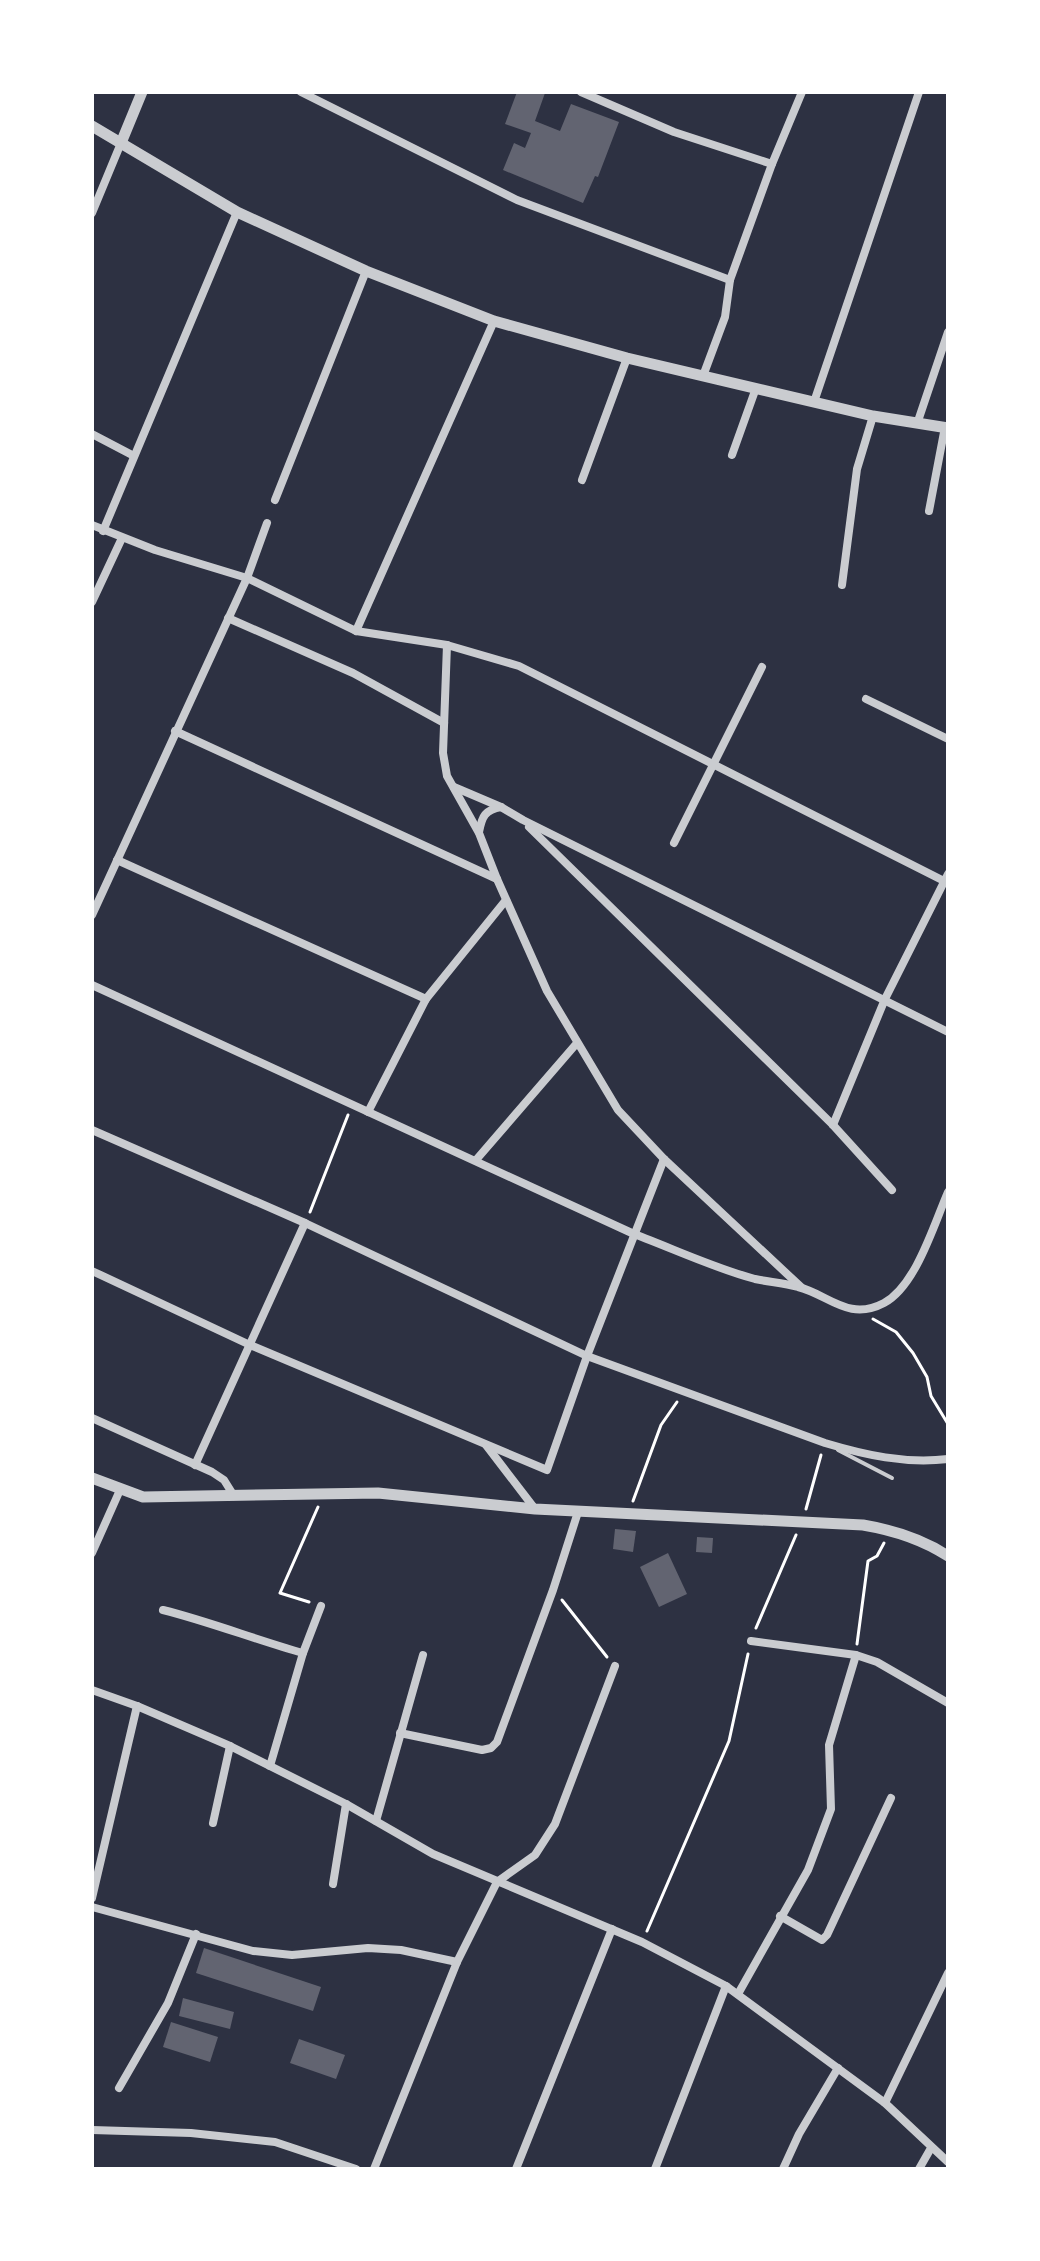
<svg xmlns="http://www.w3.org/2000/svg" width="1040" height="2261" viewBox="0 0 1040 2261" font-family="'Exo 2',sans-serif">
<rect width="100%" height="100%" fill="#2d3142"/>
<g fill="#626471">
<polygon points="517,92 545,93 535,121 560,131 571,104 619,122 598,177 595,176 583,203 503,170 514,143 525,148 531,133 505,124"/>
<polygon points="615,1529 636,1531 633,1552 613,1549"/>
<polygon points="697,1537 713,1538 712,1553 696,1552"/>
<polygon points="668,1553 687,1594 659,1607 640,1567"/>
<polygon points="204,1948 321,1987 313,2011 196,1973"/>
<polygon points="183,1998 234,2012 230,2029 179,2016"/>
<polygon points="171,2022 218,2037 210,2062 163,2047"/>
<polygon points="299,2039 345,2055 336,2079 290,2063"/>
</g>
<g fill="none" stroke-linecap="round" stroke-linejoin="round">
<g stroke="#fff" stroke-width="3">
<polyline points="310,1212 348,1115"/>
<polyline points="873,1319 896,1332 913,1353 927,1377 931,1396 948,1424"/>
<polyline points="633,1501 661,1425 677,1402"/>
<polyline points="806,1509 821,1455"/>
<polyline points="562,1600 607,1657"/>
<polyline points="309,1602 280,1593 318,1507"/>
<polyline points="756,1628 796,1535"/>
<polyline points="857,1644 868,1561 877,1556 884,1543"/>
<polyline points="647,1931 729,1741 748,1654"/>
</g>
<polyline stroke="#caccd0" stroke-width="4" points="838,1450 892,1478"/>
<g stroke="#caccd0" stroke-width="8">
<polyline points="301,92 517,200 730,280"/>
<polyline points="581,92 674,132 772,164"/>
<polyline points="92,213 121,143"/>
<polyline points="703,376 725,317 730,280 772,164 802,92"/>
<polyline points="814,402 919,92"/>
<polyline points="917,424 948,332"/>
<polyline points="92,434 134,456"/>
<polyline points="732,455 756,388"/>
<polyline points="582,480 627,358"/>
<polyline points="275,500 366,271"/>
<polyline points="929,511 945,427"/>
<polyline points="92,525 155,550 247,578 356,631 447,645 519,666 948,883"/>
<polyline points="103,531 237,212"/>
<polyline points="842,585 857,469 873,416"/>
<polyline points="92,602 122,538"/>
<polyline points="228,618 353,673 444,723"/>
<polyline points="356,631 494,321"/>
<polyline points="447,645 443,753 447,776 479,833 497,879 547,991 618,1110 664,1159 801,1287"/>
<polyline points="866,699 948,739"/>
<polyline points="175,731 497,879"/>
<polyline points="454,787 501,807 523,820 948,1032"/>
<polyline points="529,827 833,1125 892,1190"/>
<path d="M479 832C482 816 485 810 501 807"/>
<polyline points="674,843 762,667"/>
<polyline points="117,860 426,999"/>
<polyline points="92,915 247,578 267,523"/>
<path d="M92 985 634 1234C674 1249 714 1268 755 1279 769 1282 784 1283 798 1287 828 1294 848 1322 884 1303 916 1286 934 1224 948 1192"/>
<polyline points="368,1112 426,999 506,900"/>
<polyline points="833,1125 885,999 948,874"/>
<path d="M92 1130 305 1223 587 1356 825 1443C865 1455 905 1464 948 1459"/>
<polyline points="476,1160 577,1043"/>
<polyline points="92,1271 250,1345 547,1470 587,1356 664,1159"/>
<polyline points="92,1418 212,1472 224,1480 234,1496"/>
<polyline points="486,1445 535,1509"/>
<polyline points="195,1465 305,1223"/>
<polyline points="92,1553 120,1490"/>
<path d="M163 1610C211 1622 256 1640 303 1653"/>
<polyline points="751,1641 856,1655 877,1662 948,1703"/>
<polyline points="92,1690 137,1706 230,1746 346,1804 433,1854 642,1942 726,1986 885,2103 948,2162"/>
<polyline points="400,1733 482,1750 491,1748 497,1742 553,1590 578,1512"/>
<polyline points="270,1766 303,1653 321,1606"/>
<polyline points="376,1821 423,1655"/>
<polyline points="213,1823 230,1746"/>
<polyline points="333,1884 346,1804"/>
<polyline points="92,1898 137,1706"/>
<polyline points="92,1907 253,1951 292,1955 368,1948 401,1950 457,1962"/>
<polyline points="780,1916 822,1940 827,1935 891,1798"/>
<polyline points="738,1994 808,1870 831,1809 829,1745 856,1655"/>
<polyline points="119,2088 168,2003 196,1934"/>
<polyline points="885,2103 948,1973"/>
<polyline points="92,2130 191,2133 275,2142 356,2169"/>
<polyline points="374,2169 457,1962 497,1882 535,1855 555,1824 615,1666"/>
<polyline points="516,2169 612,1929"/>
<polyline points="655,2169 726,1986"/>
<polyline points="783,2169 799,2134 838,2068"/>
<polyline points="919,2169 931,2148"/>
</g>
<g stroke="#caccd0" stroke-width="11">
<polyline points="92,126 237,212 366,271 494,321 627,358 873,416 948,428"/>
<polyline points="121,143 142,92"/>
<path d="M92 1478 143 1497 378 1493 535 1509 863 1525C893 1530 922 1539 948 1556"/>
</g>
</g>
<rect width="1040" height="2261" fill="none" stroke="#ffffff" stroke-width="188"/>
</svg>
